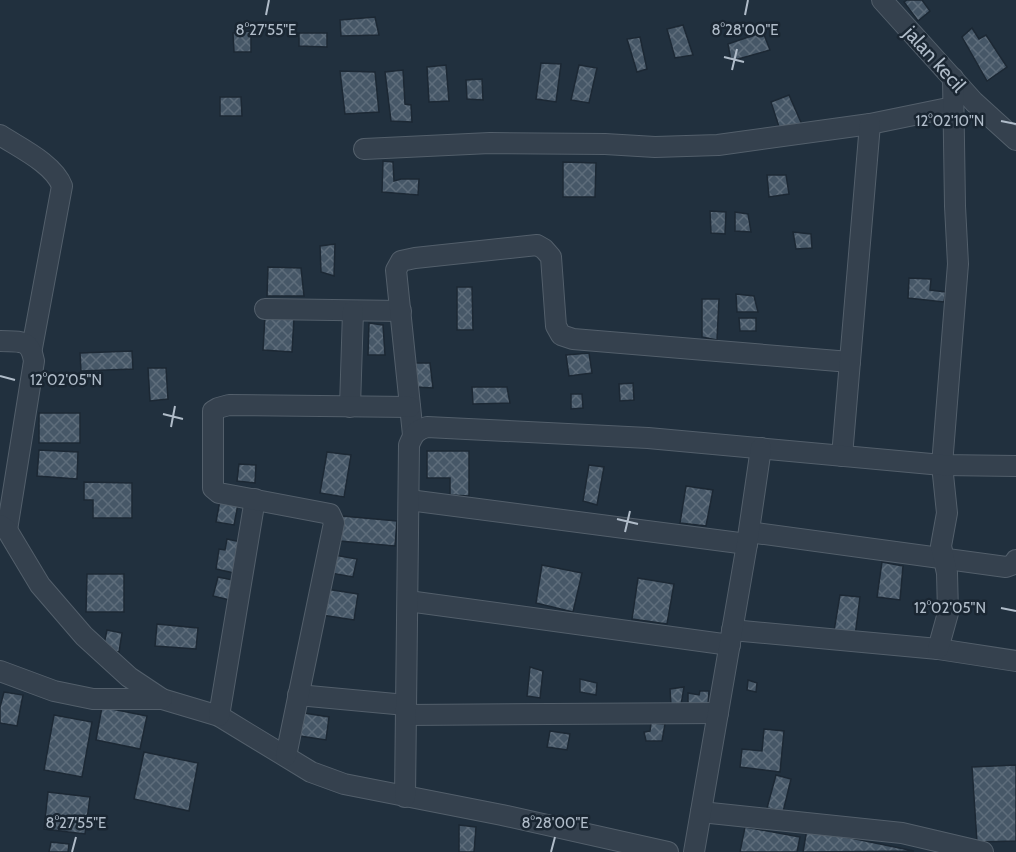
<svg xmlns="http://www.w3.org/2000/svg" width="1016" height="852" viewBox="0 0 1016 852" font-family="Cabin,sans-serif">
<defs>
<pattern id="building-cross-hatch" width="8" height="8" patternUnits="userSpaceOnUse" patternTransform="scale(1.5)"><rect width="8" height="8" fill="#465767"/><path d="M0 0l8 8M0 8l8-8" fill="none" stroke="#5e6d7b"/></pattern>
</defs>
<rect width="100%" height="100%" fill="#21303e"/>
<g fill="url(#building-cross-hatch)" stroke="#1c2834" stroke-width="1.5">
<polygon points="907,0 922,0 930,11 918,21 904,2"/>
<polygon points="375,17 379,35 341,36 340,20"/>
<polygon points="683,25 693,55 675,58 667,29"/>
<polygon points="972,28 979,39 986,35 1007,67 987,81 962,37"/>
<polygon points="251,31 251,52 234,52 233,33"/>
<polygon points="763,32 770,50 731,61 728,44"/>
<polygon points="299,33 327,33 327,47 299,46"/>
<polygon points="640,37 647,69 637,72 627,39"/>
<polygon points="541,63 561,64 556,102 536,99"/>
<polygon points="446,65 449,101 429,102 427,67"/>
<polygon points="579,65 597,68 589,103 571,100"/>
<polygon points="403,70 405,104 411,105 412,122 391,121 385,72"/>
<polygon points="340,71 375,72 379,112 345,114"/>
<polygon points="482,79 483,100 467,99 466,80"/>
<polygon points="789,95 803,127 780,130 771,102"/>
<polygon points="220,97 241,97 242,116 220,116"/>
<polygon points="383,161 393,162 394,181 401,179 419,179 418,195 382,192"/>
<polygon points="563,162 596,163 595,197 563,197"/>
<polygon points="767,175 786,175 789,194 769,197"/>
<polygon points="710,211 726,212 725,234 711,233"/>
<polygon points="735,212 748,214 751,232 735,231"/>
<polygon points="793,232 811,234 812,248 796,249"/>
<polygon points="335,244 334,276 321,272 320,246"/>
<polygon points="268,267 301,268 304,296 267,296"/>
<polygon points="909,278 931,279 930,290 946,292 944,302 908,298"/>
<polygon points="457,287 472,287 473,330 457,330"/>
<polygon points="736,294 754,296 758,312 737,312"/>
<polygon points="702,299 719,299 717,340 702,337"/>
<polygon points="265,316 294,318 292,352 263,350"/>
<polygon points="739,318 756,318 756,331 740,331"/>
<polygon points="369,323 383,325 385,355 368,355"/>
<polygon points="132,351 133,369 81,371 80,353"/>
<polygon points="589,353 592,373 569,376 566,355"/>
<polygon points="412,363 430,363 433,388 415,387"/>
<polygon points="148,368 166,368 168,399 150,401"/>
<polygon points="633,383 634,400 620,401 619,384"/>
<polygon points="472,387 507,387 510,403 473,404"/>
<polygon points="571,394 582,394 583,408 571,409"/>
<rect x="39" y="413" width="41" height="30"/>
<polygon points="39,450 78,452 77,479 37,476"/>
<polygon points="427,451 469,451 469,496 450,495 450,478 427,478"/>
<polygon points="327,452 351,455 344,497 320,493"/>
<polygon points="239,464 256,465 255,483 237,481"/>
<polygon points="589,465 604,467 597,505 583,501"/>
<polygon points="84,482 132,483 132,518 93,518 93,500 84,500"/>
<polygon points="686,486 713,490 706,526 680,523"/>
<polygon points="221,495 239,499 234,525 216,522"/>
<polygon points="342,516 397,521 395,546 340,541"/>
<polygon points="227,539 241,542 234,573 216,569 219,549 225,550"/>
<polygon points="328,554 357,559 353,577 325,572"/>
<polygon points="882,562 903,566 900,600 877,597"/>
<polygon points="542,565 582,573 573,612 536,603"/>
<polygon points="87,574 124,574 124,612 86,612"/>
<polygon points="218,577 238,581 234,601 213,596"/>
<polygon points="638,578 674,584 667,624 632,619"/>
<polygon points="326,589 358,594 354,620 322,615"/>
<polygon points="840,595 860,597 855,636 834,631"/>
<polygon points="157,624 198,628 196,649 155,646"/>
<polygon points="107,630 122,633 119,652 103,649"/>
<polygon points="530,667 543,671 540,698 527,696"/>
<polygon points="580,679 597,683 596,695 580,692"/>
<polygon points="748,680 757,683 756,692 747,690"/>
<polygon points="684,687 681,705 671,705 670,689"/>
<polygon points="700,691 709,691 708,705 688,704 688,693 699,695"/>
<polygon points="4,692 23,695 17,726 0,723 0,707"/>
<polygon points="102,707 147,716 140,749 96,740"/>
<polygon points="304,713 329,717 326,740 300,736"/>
<polygon points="54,715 92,722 82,777 44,770"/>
<polygon points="651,723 665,724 662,741 646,741 644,732 650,731"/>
<polygon points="764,729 784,731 780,772 740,767 742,749 762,751"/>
<polygon points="550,731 570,734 567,750 547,747"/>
<polygon points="144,752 198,763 189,811 134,799"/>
<polygon points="1016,765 1016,841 977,842 972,767"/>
<polygon points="776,775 791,779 783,812 767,808"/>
<polygon points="48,792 90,797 85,834 44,829"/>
<polygon points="459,825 476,827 474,852 459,852"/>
<polygon points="745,827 800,837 797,852 740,852"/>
<polygon points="807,829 914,851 803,852"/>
<polygon points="51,842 69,844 68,852 49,852"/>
</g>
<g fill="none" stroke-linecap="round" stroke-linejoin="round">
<defs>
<g id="street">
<polyline points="882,0 974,102 1016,140"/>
<path d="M0 135C20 148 54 164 62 186L32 348"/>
<polyline points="364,149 490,143 605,144 655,147 718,145 870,124 953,107"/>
<polyline points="265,309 401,311"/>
<path d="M0 341C20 342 30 338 34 361L7 530"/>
<polyline points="350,407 353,311"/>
<polyline points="413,435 396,270 401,261 415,258 537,245 544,249 551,257 556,326 561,335 573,339 850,362"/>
<polyline points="842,456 870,124"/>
<polyline points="409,500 747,544"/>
<polyline points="0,525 7,530 40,585 84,636 129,677 162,699 219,716 311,772 344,784 502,815 668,852"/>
<polyline points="749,532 1006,567 1014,564 1016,560"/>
<polyline points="408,601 730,645"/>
<polyline points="732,630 938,649 1016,661"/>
<polyline points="938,649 948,613 947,573 941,546 947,513 942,465 958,264 955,206 953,78"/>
<polyline points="0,671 54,691 93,699 162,699"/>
<polyline points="298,695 406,705"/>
<polyline points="406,715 718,713"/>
<polyline points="219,716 255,499"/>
<polyline points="286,756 334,523 330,514 219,493 213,488 213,411 218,408 229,405 410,407"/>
<path d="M405 797 409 445C413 435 416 430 427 427L648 438 942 465 1016 466"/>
<polyline points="701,812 902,833 983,852"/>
<polyline points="694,852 747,544 761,448"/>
</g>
</defs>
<use href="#street" stroke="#535f6b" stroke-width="22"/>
<use href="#street" stroke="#35414e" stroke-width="20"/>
</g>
<path fill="none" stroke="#b0bcc9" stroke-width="2" d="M266 15 269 0M745 15 748 0M724 57 744 62M732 70 737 49M1001 121 1016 124M0 376 15 380M163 414 183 419M171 427 175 406M617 519 638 524M625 532 630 511M1001 608 1016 611M72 852 76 837M551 852 555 837"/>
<g text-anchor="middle" stroke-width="5" stroke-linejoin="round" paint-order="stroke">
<g font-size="20" fill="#b0bcc9" stroke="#1a2632">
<text transform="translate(935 59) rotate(48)" y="7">jalan kecil</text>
</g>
</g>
<g font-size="15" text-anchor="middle" fill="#b0bcc9" stroke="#1a2632" stroke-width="5" stroke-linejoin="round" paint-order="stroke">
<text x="266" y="35">8°27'55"E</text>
<text x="745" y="35">8°28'00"E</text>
<text x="950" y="126">12°02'10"N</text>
<text x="66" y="385">12°02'05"N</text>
<text x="950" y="613">12°02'05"N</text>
<text x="76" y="828">8°27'55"E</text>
<text x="555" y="828">8°28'00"E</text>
</g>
</svg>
